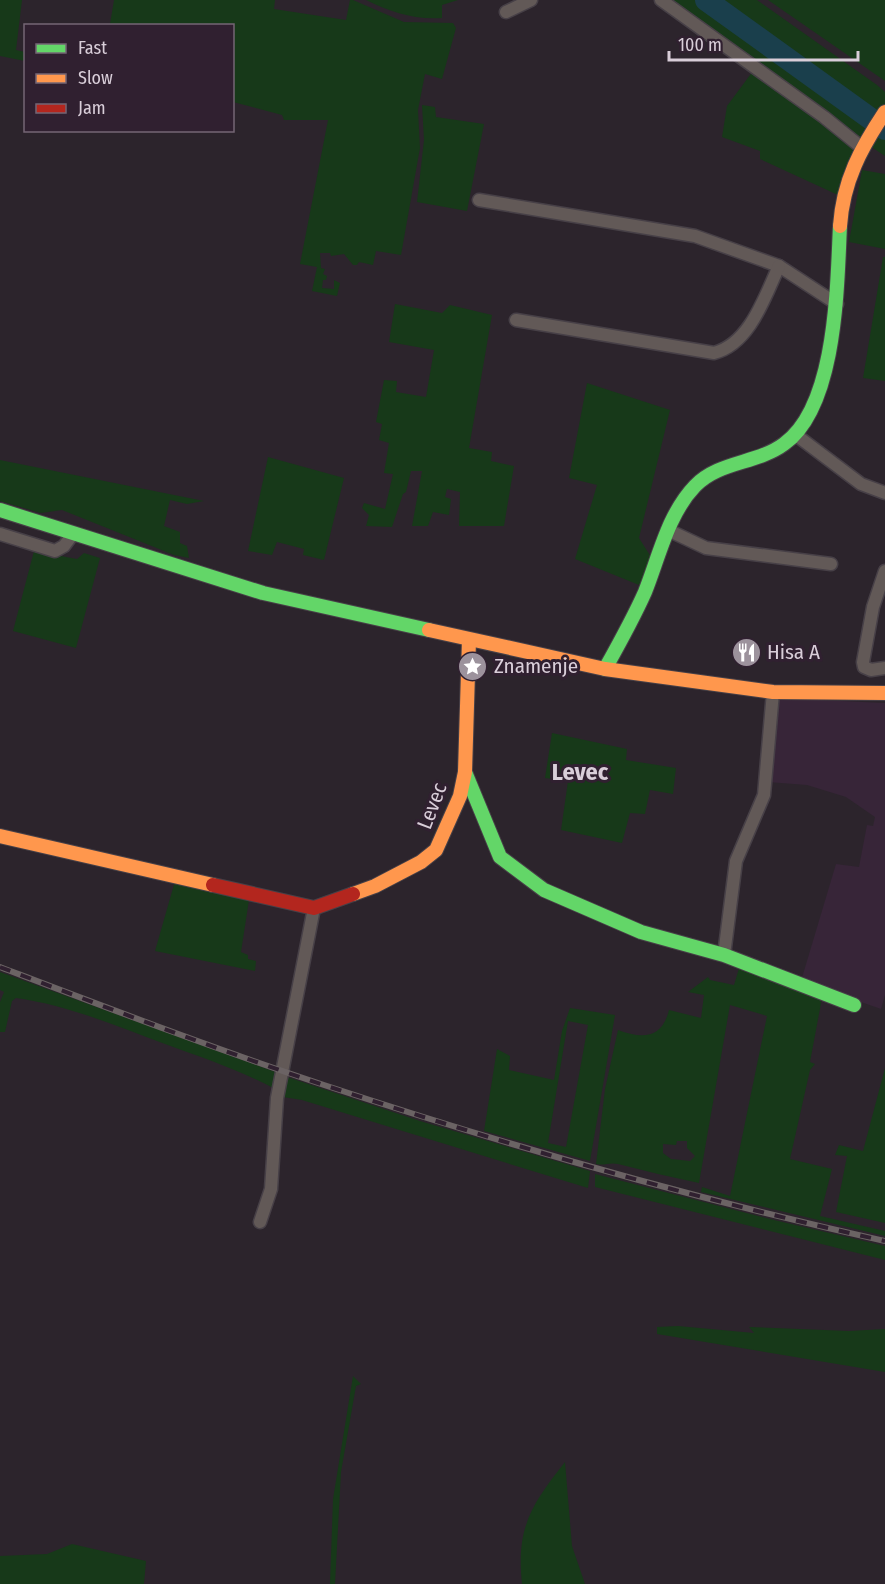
<svg xmlns="http://www.w3.org/2000/svg" width="885" height="1584" viewBox="0 0 885 1584" font-family="'Fira Sans Condensed',sans-serif">
<rect width="100%" height="100%" fill="#2c242c"/>
<polygon fill="#372538" points="776,698 885,703 885,995 881,1009 801,981 836,864 859,867 867,825 873,826 875,817 846,797 807,785 768,782"/>
<g fill="#173919" fill-rule="evenodd">
<polygon points="0,0 22,0 16,50 25,52 25,61 0,56"/>
<polygon points="114,0 275,0 274,9 346,20 350,0 353,0 404,22 453,23 456,28 442,79 425,74 418,110 420,148 401,255 376,251 373,265 359,262 357,265 353,265 344,254 331,256 330,253 320,253 321,268 325,269 323,274 327,276 326,280 323,280 322,288 334,289 334,280 340,283 337,296 312,291 317,267 300,264 328,120 284,120 282,115 233,102 232,26 104,25 110,24"/>
<path d="M366 0H458L442 5V18C414 20 391 12 366 0Z"/>
<polygon points="667,0 695,0 872,127 861,139"/>
<polygon points="712,0 757,0 877,85 885,92 885,108 879,116"/>
<polygon points="768,0 885,0 885,81"/>
<polygon points="753,71 852,145 853,150 838,195 760,159 760,151 722,137 727,106"/>
<polygon points="422,105 435,107 436,117 484,124 467,211 417,202 424,140"/>
<polygon points="878,131 885,136 885,156 867,144"/>
<polygon points="862,170 885,174 885,249 849,242"/>
<polygon points="883,257 885,257 885,381 863,378"/>
<polygon points="395,304 442,313 450,305 492,315 469,448 492,452 491,461 514,466 504,526 459,526 460,492 447,489 445,497 451,499 449,515 433,512 428,526 412,526 422,471 411,471 406,492 403,494 392,527 366,526 369,515 362,508 364,503 385,509 393,474 384,473 389,443 379,440 382,424 376,422 384,380 397,381 396,392 426,397 434,350 389,342"/>
<polygon points="587,383 670,410 639,538 653,560 639,585 575,559 597,485 569,478"/>
<polygon points="268,457 344,478 324,560 303,555 304,549 277,542 272,555 248,551"/>
<polygon points="0,460 204,501 187,504 170,500 164,526 180,532 180,543 187,546 189,558 174,555 62,510 41,513 0,501"/>
<polygon points="34,551 77,559 84,553 100,558 76,648 13,631"/>
<polygon points="552,733 627,749 626,760 676,768 673,794 650,790 645,814 630,813 622,843 561,830 568,781 545,778"/>
<polygon points="175,881 249,900 241,952 248,955 248,959 256,961 255,971 155,951"/>
<path d="M740 965 822 998 810 1062 815 1064 810 1070 790 1159 832 1169 820 1216 885 1231V1236L701 1192 702 1187 730 1196 767 1016 730 1005 699 1183C671 1177 645 1171 618 1164 609 1162 605 1166 596 1164L605 1089 618 1030C642 1039 662 1039 669 1010L701 1018 704 995 688 992 708 977 710 980 734 985ZM677 1141H687V1148L695 1156 690 1161 671 1159 663 1153V1144L676 1145Z"/>
<path d="M0 972 278 1073 275 1089C240 1070 203 1058 165 1044 117 1026 67 1005 16 998L12 1001 5 1032H0V1002L4 992 0 990Z"/>
<path d="M570 1008 615 1015 590 1161 484 1131 497 1049 510 1056 509 1070 554 1080 562 1031ZM568 1021 588 1025 566 1147 548 1143Z"/>
<polygon points="885,1068 885,1223 836,1212 847,1156 835,1155 839,1145 863,1151"/>
<polygon points="284,1076 420,1121 590,1171 588,1188 302,1100 283,1097"/>
<polygon points="595,1174 774,1220 885,1246 885,1260 595,1187"/>
<polygon points="678,1326 754,1333 749,1327 849,1331 885,1329 885,1372 657,1334 657,1327"/>
<polygon points="353,1376 361,1384 356,1386 341,1472 335,1584 330,1584 333,1499"/>
<path d="M565 1462 572 1546 585 1584H522C516 1528 531 1505 565 1462Z"/>
<polygon points="72,1544 146,1561 144,1584 0,1584 0,1556 47,1554"/>
</g>
<g fill="none" stroke-linecap="round" stroke-linejoin="round">
<polyline stroke="#1a3f4c" stroke-width="22" points="706,0 885,129"/>
<defs>
<g id="street">
<polyline points="661,0 824,117 861,147"/>
<polyline points="506,12 531,0"/>
<polyline points="479,200 695,236 779,266 837,304"/>
<path d="M516 320 714 353C750 344 765 296 779 266"/>
<polyline points="796,435 861,484 885,493"/>
<polyline points="670,531 706,548 831,564"/>
<polyline points="0,534 55,551 64,546 73,534"/>
<polyline points="885,571 873,607 863,662 864,667 871,670 885,668"/>
<polyline points="724,955 736,861 764,795 773,692"/>
<polyline points="260,1222 271,1189 277,1098 314,908"/>
</g>
<g id="fast">
<polyline points="0,510 263,593 429,630"/>
<path d="M605 669C619 644 633 619 645 592 659 557 668 514 695 486 719 461 757 464 784 444 837 406 837 285 840 226"/>
<polyline points="465,772 500,857 544,890 641,932 724,955 854,1005"/>
</g>
<g id="slow">
<path d="M840 226C843 181 861 148 885 112"/>
<polyline points="429,630 605,669 773,692 885,693"/>
<polyline points="0,836 213,885"/>
<polyline points="353,894 375,886 421,862 436,850 460,796 465,772 469,640"/>
</g>
<polyline id="jam" points="213,885 314,908 353,894"/>
</defs>
<use href="#street" stroke="#474047" stroke-width="15"/>
<use href="#fast" stroke="#474047" stroke-width="16"/>
<use href="#slow" stroke="#474047" stroke-width="16"/>
<use href="#jam" stroke="#474047" stroke-width="16"/>
<use href="#street" stroke="#625957" stroke-width="12"/>
<use href="#fast" stroke="#63d668" stroke-width="14"/>
<use href="#slow" stroke="#ff974d" stroke-width="14"/>
<use href="#jam" stroke="#b3261e" stroke-width="14"/>
<defs>
<path id="rail" d="M0 967C108 1008 215 1049 324 1085 509 1146 695 1199 885 1241"/>
</defs>
<use href="#rail" stroke="#6b6364" stroke-width="6"/>
<use href="#rail" stroke="#302030" stroke-width="4" stroke-dasharray="11" stroke-linecap="butt"/>
</g>
<defs>
<symbol id="restaurant-disc" viewBox="-11 -11 22 22"><circle r="9.5" fill="#9c929c" stroke="#302030"/><path d="M-5-6h1v4h1v-4h1v4h1v-4h1v5L-1.5 .5V6h-2V.5L-5-1ZM5-6V6H3V1.5H1.5Q1.5-4 5-6Z" fill="#fff"/></symbol>
<symbol id="sight-disc" viewBox="-11 -11 22 22"><circle r="9.5" fill="#9c929c" stroke="#302030"/><path d="M0-6L1.8-2.2L6-1.7L2.9 1.2L3.7 5.4L0 3.3L-3.7 5.4L-2.9 1.2L-6-1.7L-1.8-2.2Z" fill="#fff"/></symbol>
</defs>
<g fill-rule="evenodd">
<use href="#restaurant-disc" x="730" y="636" width="33" height="33"/>
<use href="#sight-disc" x="456" y="650" width="33" height="33"/>
</g>
<g text-anchor="middle" stroke-width="6" stroke-linejoin="round" paint-order="stroke">
<g font-size="21" fill="#d9ced9" stroke="#302030" text-anchor="start">
<text x="767" y="659">Hisa A</text>
<text x="494" y="673">Znamenje</text>
</g>
<g font-size="21" fill="#d9ced9" stroke="#302030">
<text transform="translate(432 806) rotate(-69)" y="7">Levec</text>
</g>
<g font-size="24" font-weight="bold" fill="#d9ced9" stroke="#302030">
<text x="580" y="780">Levec</text>
</g>
</g>
<rect x="24" y="24" width="210" height="108" fill="#302030" stroke="#746674" stroke-width="1.5"/>
<rect x="36" y="44" width="30" height="9" fill="#63d668" stroke="#746674" stroke-width="1.5"/>
<text x="78" y="54" font-size="18" fill="#d9ced9">Fast</text>
<rect x="36" y="74" width="30" height="9" fill="#ff974d" stroke="#746674" stroke-width="1.5"/>
<text x="78" y="84" font-size="18" fill="#d9ced9">Slow</text>
<rect x="36" y="104" width="30" height="9" fill="#b3261e" stroke="#746674" stroke-width="1.5"/>
<text x="78" y="114" font-size="18" fill="#d9ced9">Jam</text>
<path d="M669 51v9h189v-9" fill="none" stroke="#d9ced9" stroke-width="3"/>
<text x="678" y="51" font-size="18" fill="#d9ced9" stroke="#302030" stroke-width="4.5" paint-order="stroke">100 m</text>
</svg>
